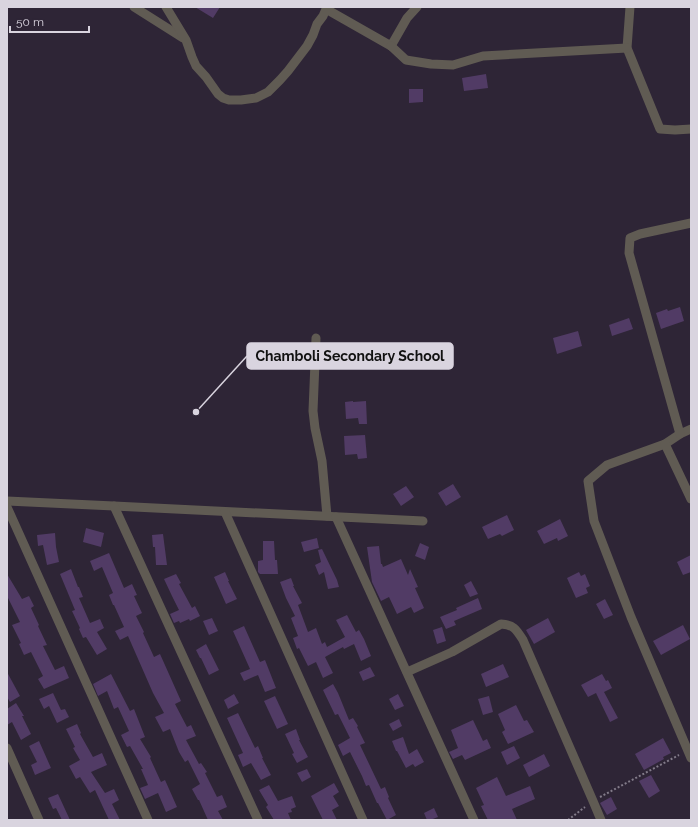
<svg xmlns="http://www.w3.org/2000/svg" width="698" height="827" viewBox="0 0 698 827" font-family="Raleway,sans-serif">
<rect width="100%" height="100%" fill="#2e2536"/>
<g fill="#513b65">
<polygon points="195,7 220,7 213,18"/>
<polygon points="486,74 488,88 464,91 462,78"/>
<polygon points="409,89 423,89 423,102 409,103"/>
<polygon points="680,307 684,321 661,329 656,313 667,309 668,311"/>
<polygon points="629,318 633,329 612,336 609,325"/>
<polygon points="578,331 582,346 557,354 553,338"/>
<polygon points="353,401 353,402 366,401 367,424 359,424 358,418 346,419 345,402"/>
<polygon points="365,435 367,458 358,459 357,454 345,455 344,436"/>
<polygon points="453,484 461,497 446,506 438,493"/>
<polygon points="406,486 414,497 401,506 393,494"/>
<polygon points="507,515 514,530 502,536 500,534 488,539 482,527"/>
<polygon points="560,519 568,536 558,541 557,538 544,544 537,531"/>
<polygon points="86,528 104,533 101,547 83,542"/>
<polygon points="55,533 56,547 59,562 47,565 43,545 38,546 37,535"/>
<polygon points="163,534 167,565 156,565 155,547 153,547 152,535"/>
<polygon points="317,538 319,548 304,552 301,542"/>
<polygon points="263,541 274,541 275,560 277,560 278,574 260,574 258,572 258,561 263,560"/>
<polygon points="420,543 429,547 425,560 415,556"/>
<polygon points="379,546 381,564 382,564 383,567 401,559 408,575 410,569 418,587 415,588 424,608 414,613 411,607 397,614 389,597 381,601 372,582 367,547"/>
<polygon points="322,549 337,580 339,587 328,589 324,572 319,575 315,565 321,562 318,550"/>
<polygon points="109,553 124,588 132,584 137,595 134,596 142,613 136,616 144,632 143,633 154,657 160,654 181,701 175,704 187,727 191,725 196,736 186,740 199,764 201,763 207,772 205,773 217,797 222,795 227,807 218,811 223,820 208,820 199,800 198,800 192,789 200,784 188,760 185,762 179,752 170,729 163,732 155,717 164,713 153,693 128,636 120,640 115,631 124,627 114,605 113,605 109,595 113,593 102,567 94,571 90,561"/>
<polygon points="691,555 691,572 683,575 677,562"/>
<polygon points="71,569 78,587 79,587 83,597 79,598 90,623 100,619 104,628 97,632 107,649 97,655 86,637 83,638 79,629 80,628 72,611 75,610 60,574"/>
<polygon points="225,572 229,581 228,581 237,599 226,604 214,577"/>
<polygon points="579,572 581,576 585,574 590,586 586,588 588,593 576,598 567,578"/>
<polygon points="7,574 22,599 29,596 34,606 31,608 39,625 38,626 47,645 43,646 55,670 64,666 69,678 44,689 38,679 43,676 31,652 24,655 19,644 21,643 12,625 20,622 7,596"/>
<polygon points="176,574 181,583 179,584 192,608 195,606 200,616 190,621 189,619 180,623 179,621 174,623 170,614 179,610 172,596 164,579"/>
<polygon points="291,578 294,586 293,586 302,603 298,605 308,632 316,628 322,644 325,642 327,647 345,637 336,620 347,615 356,632 359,630 364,639 371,656 361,661 354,644 344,649 343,647 325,657 333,673 323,678 316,662 308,666 299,648 297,649 293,638 298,636 291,618 295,616 286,598 280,582"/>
<polygon points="471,581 478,594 470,597 464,585"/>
<polygon points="478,598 482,609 454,621 456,625 446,629 440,617 457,610 456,608"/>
<polygon points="605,599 613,615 604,619 596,604"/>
<polygon points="212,618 218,631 209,635 203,621"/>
<polygon points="548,618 555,632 534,644 526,630"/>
<polygon points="683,625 690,639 661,655 653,641"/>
<polygon points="244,626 260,662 265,660 276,688 265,692 258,675 244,681 240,673 250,669 233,631"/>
<polygon points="442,627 446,641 437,644 433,630"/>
<polygon points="206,644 219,670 209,675 201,658 200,658 196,650"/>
<polygon points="503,664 509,677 486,687 481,674"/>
<polygon points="370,667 375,676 363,681 359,672"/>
<polygon points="7,672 20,696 10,702 7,697"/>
<polygon points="111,674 130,711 134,709 145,737 140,739 151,757 150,758 161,782 165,780 177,807 166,812 158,793 145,799 140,788 148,785 141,769 143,769 130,746 127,747 121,735 129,731 118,707 114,709 107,691 98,696 93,684"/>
<polygon points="602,674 606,681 608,680 612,688 604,692 618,718 610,722 596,693 588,697 581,685"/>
<polygon points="333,684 338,693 349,720 353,718 358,726 357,727 365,743 360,745 381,789 385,787 389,797 388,798 396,815 387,820 378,803 377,803 369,785 366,786 362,776 350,752 343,756 338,745 350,738 338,714 335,715 323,690"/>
<polygon points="53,693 61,710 65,709 69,717 57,723 49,706 44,709 39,699"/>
<polygon points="234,694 239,703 228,709 224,700"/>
<polygon points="398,694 404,706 395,710 389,699"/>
<polygon points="275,696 288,724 277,729 264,701"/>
<polygon points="489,696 493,712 483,715 478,699"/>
<polygon points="16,703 24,716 22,716 31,734 21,740 12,722 7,725 7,709"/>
<polygon points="516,705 524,721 527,720 534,732 508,744 502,732 505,730 498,714"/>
<polygon points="238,713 255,748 258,746 263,758 262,758 271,775 261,780 251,763 243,767 238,755 243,753 227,718"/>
<polygon points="399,719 402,726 393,731 389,724"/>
<polygon points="473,720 483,741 487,739 491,748 465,760 462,755 453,759 449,752 458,748 451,730"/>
<polygon points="77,724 81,733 80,734 93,757 102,753 107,765 91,772 105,793 114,789 119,800 112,804 120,820 109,820 95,790 90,793 80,777 76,779 69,766 80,760 73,748 75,747 66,729"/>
<polygon points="296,729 300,740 299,740 308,757 297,763 292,754 294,753 285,734"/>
<polygon points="403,737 409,754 417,749 424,762 415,767 413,764 406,768 397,751 396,751 392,741"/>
<polygon points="663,738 671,753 663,757 664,759 644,770 635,754"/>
<polygon points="39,741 51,768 35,775 31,765 37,762 29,746"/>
<polygon points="514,746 520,758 507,765 501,752"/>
<polygon points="544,754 550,766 529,777 523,765"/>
<polygon points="307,769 311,777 302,782 297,773"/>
<polygon points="651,775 660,791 649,798 639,781"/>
<polygon points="497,777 506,796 530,786 535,799 512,809 517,820 488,820 481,806 484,805 476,788"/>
<polygon points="334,783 339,792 333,796 339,806 332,810 337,820 323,820 311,796"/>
<polygon points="269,785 278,801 292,796 296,807 291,809 292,812 288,813 291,820 274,820 266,807 268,805 259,790"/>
<polygon points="58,794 70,820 62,820 56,808 53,809 48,798"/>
<polygon points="611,797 617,809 607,815 600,803"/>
<polygon points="434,808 438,817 430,820 427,820 424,813"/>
</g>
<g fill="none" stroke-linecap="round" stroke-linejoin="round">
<g stroke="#827b89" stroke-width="2" stroke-dasharray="2 2" stroke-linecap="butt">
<polyline points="600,797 679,755"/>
<polyline points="568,820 585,807"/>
</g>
<g stroke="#605b53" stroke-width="9">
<polyline points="134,7 183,38"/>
<polyline points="166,7 186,40 192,57 196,66 206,77 218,94 223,98 229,100 241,100 256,98 268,92 280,80 288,71 307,46 313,35 317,24 323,16 326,9 391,46 407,18 417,7"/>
<polyline points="630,7 627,48 660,129 675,130 691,129"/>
<polyline points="391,46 406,60 431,64 453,65 483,56 627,48"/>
<polyline points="316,338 313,411 315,428 322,461 327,516"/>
<polyline points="691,429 680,434 665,444 607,465 588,481 594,521 631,617 691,758"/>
<polyline points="680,434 629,253 630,238 640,234 691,223"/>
<polyline points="665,444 691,499"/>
<polyline points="7,501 114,506 423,521"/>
<polyline points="114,506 258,820"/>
<polyline points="7,507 148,820"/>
<polyline points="225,512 363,820"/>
<polyline points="336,517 474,820"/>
<path d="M407 672 452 652 501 624C514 625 516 629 523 640L593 801 601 820"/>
<polyline points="7,748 39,820"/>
</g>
</g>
<path fill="none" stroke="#d9d4df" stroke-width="1.5" d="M196 412L247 356"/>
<circle fill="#d9d4df" stroke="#2e2536" stroke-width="1.5" cx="196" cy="412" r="4"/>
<rect fill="#d9d4df" stroke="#d9d4df" stroke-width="1.5" x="247" y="343" width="206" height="26" rx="4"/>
<g font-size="14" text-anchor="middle" font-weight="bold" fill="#111">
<text x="350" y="361">Chamboli Secondary School</text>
</g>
<rect width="698" height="827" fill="none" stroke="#d9d4df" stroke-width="16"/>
<path d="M10 26v6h79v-6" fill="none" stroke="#d9d4df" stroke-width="2"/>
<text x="16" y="26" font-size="12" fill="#d9d4df" stroke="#2e2536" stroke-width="3" paint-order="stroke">50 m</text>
</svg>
